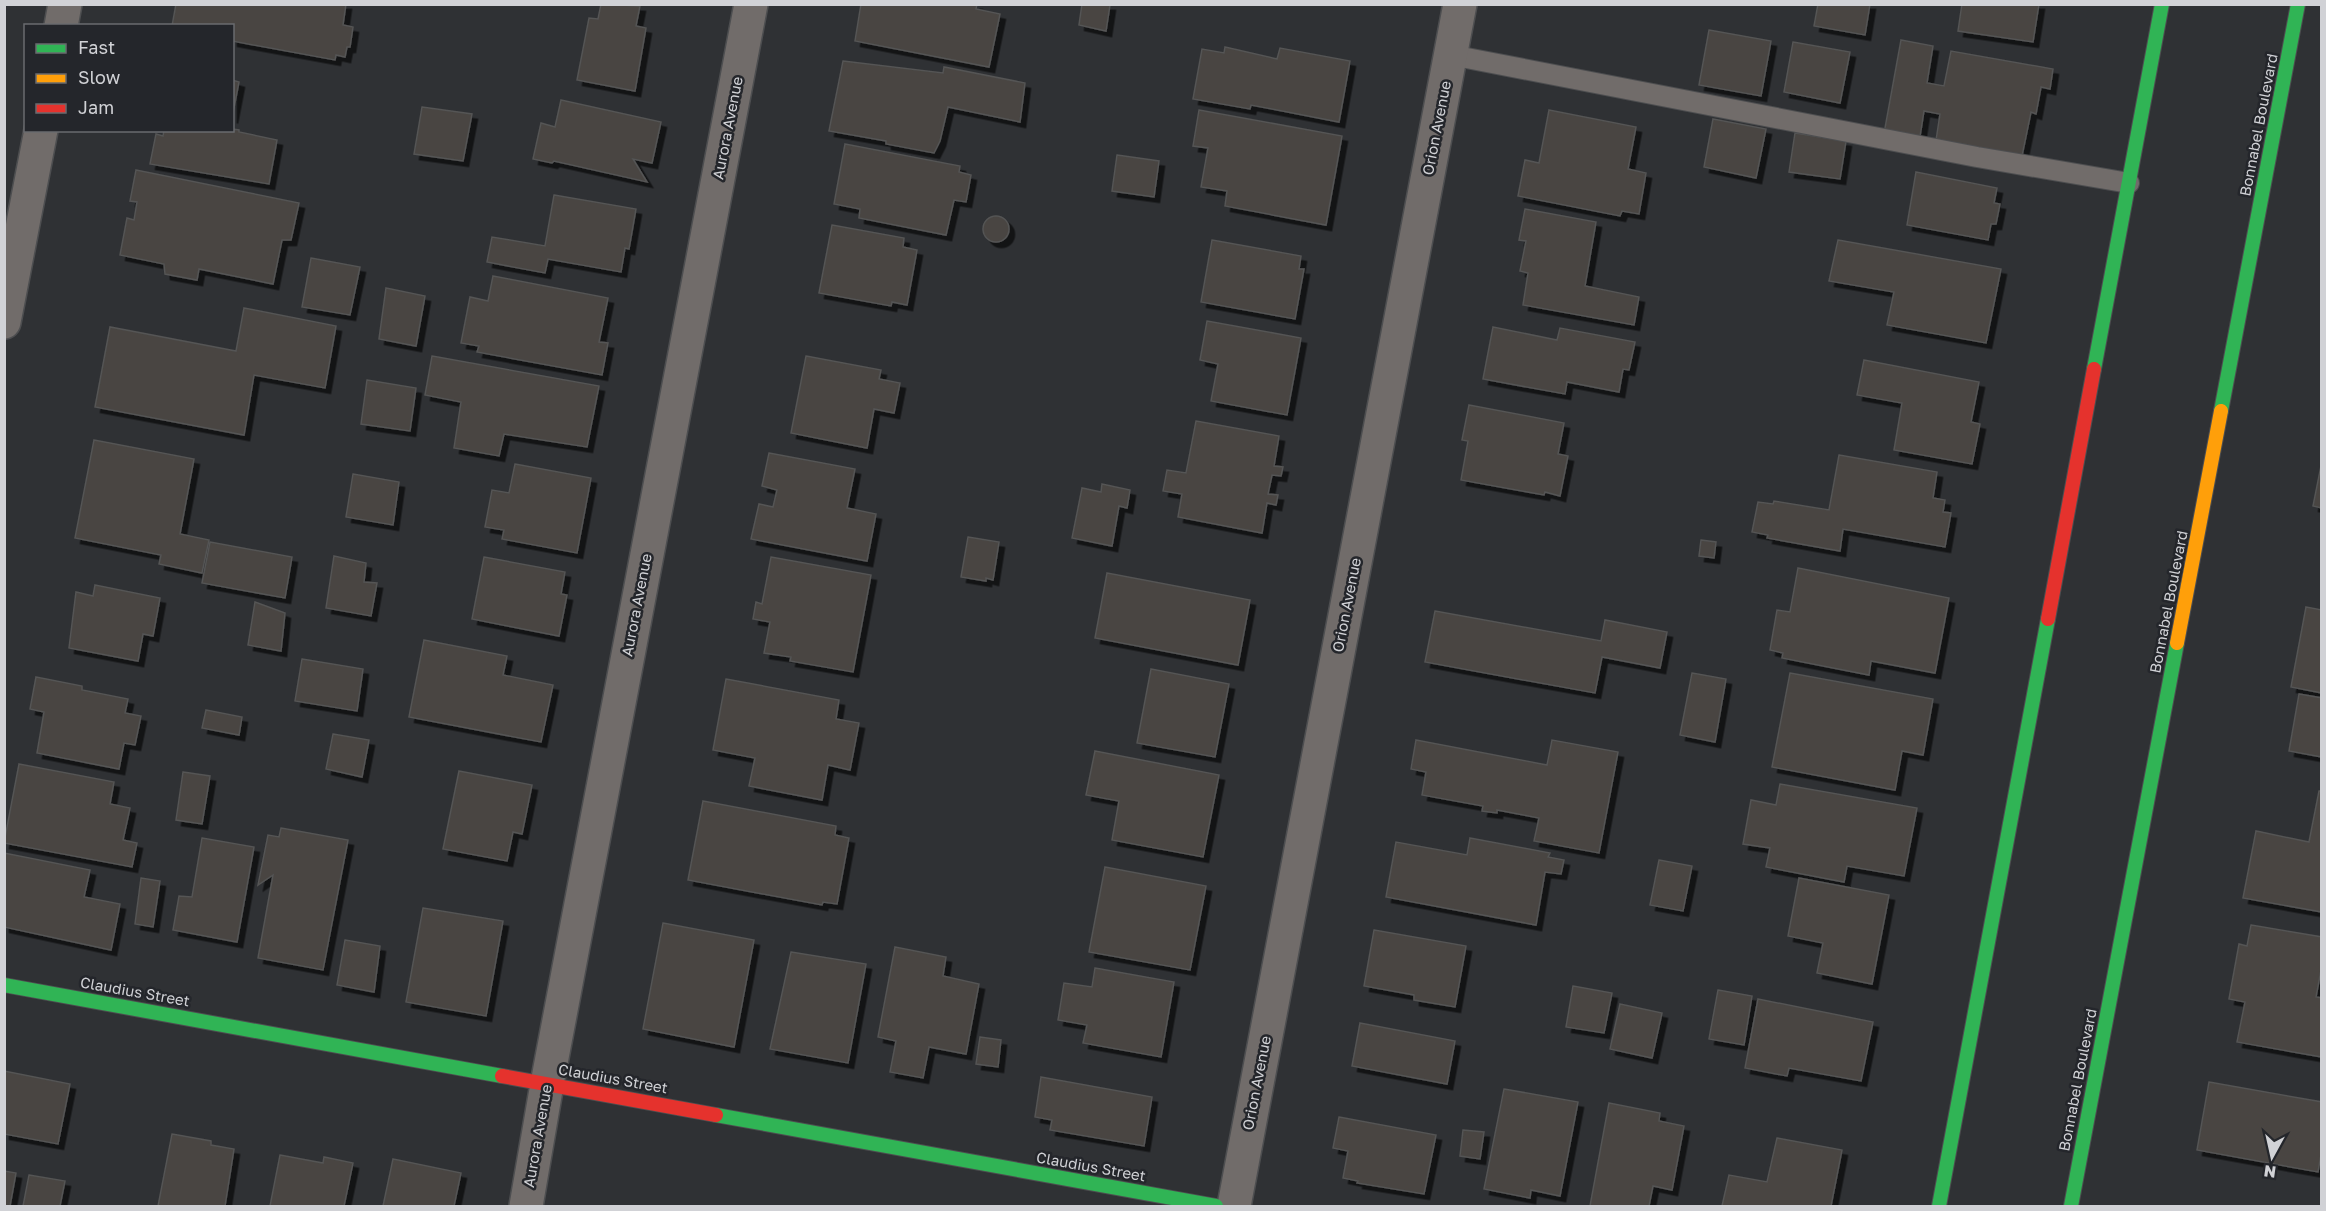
<svg xmlns="http://www.w3.org/2000/svg" width="2326" height="1211" viewBox="0 0 2326 1211" font-family="'Golos Text',sans-serif">
<defs>
<filter id="shadow"><feDropShadow dx="5.5" dy="5.5" stdDeviation="0" flood-color="#0009"/></filter>
</defs>
<rect width="100%" height="100%" fill="#2f3134"/>
<g fill="#484542" stroke="#545454" stroke-width="1.5" filter="url(#shadow)">
<polygon points="176,4 346,4 343,25 353,27 350,47 347,47 345,57 336,55 335,60 232,41 232,26 172,26"/>
<polygon points="601,4 640,6 636,26 646,28 635,91 577,80 589,18 598,19"/>
<polygon points="861,4 977,4 976,9 1000,14 989,67 855,41"/>
<polygon points="1082,4 1110,5 1106,31 1079,25"/>
<polygon points="1818,4 1870,4 1865,35 1814,26"/>
<polygon points="1962,4 2039,4 2033,42 1958,31"/>
<polygon points="1709,30 1771,41 1761,96 1699,85"/>
<polygon points="1901,40 1933,46 1927,83 1944,86 1951,51 2053,69 2050,89 2041,87 2036,114 2031,112 2021,161 1935,147 1940,114 1924,111 1919,143 1883,139"/>
<polygon points="1793,42 1850,52 1840,103 1784,92"/>
<polygon points="1225,47 1277,59 1280,48 1350,61 1339,122 1251,105 1250,109 1193,99 1202,49 1224,53"/>
<polygon points="843,61 943,73 944,67 1025,83 1020,122 948,107 940,141 934,153 886,144 886,141 829,131"/>
<polygon points="232,80 239,82 232,118"/>
<polygon points="561,100 661,122 652,163 633,159 647,182 554,161 552,163 533,159 541,123 555,127"/>
<polygon points="422,107 472,114 463,161 414,154"/>
<polygon points="1199,110 1342,136 1326,225 1225,206 1227,191 1201,187 1208,148 1193,146"/>
<polygon points="1549,110 1636,127 1628,169 1646,173 1639,214 1622,211 1620,216 1518,196 1525,160 1539,163"/>
<polygon points="1713,119 1766,129 1756,178 1704,167"/>
<polygon points="232,129 239,130 239,132 277,140 269,184 150,164 156,134 163,136 164,130"/>
<polygon points="1795,133 1846,141 1840,179 1789,172"/>
<polygon points="845,144 960,166 959,172 971,175 966,202 954,200 946,235 859,218 860,209 834,204"/>
<polygon points="1117,155 1159,161 1154,197 1112,191"/>
<polygon points="136,170 299,203 291,240 282,240 273,284 199,269 197,280 165,274 164,264 120,255 127,218 134,220 137,202 130,201"/>
<polygon points="1916,172 1997,188 1994,203 2000,204 1996,224 1991,224 1988,240 1907,225"/>
<polygon points="554,195 636,209 629,249 625,248 621,272 548,259 545,273 487,262 492,237 545,246"/>
<polygon points="1525,209 1596,222 1585,286 1639,297 1634,325 1523,305 1528,273 1520,271 1526,241 1519,240"/>
<circle cx="996" cy="229" r="13"/>
<polygon points="832,225 904,238 903,247 917,250 907,305 892,302 891,306 819,293"/>
<polygon points="1212,240 1301,256 1299,269 1304,269 1295,319 1201,302"/>
<polygon points="1838,240 2001,269 1986,343 1887,325 1894,292 1829,281"/>
<polygon points="311,258 360,267 350,315 302,307"/>
<polygon points="493,276 608,298 599,342 608,343 602,375 477,352 479,346 461,343 470,297 488,301"/>
<polygon points="386,288 425,296 416,346 379,339"/>
<polygon points="244,308 336,326 325,388 254,375 244,435 95,407 110,327 236,351"/>
<polygon points="1207,321 1301,338 1287,415 1211,401 1218,364 1200,360"/>
<polygon points="1493,327 1557,340 1560,328 1635,342 1629,370 1623,369 1619,392 1567,382 1565,394 1483,379"/>
<polygon points="432,356 599,386 587,447 504,434 499,456 454,448 461,402 425,395"/>
<polygon points="806,356 881,370 879,379 900,383 894,413 874,409 867,448 791,433"/>
<polygon points="1864,360 1979,382 1971,422 1980,424 1972,464 1894,450 1902,403 1857,395"/>
<polygon points="367,380 416,388 410,431 361,424"/>
<polygon points="1469,405 1564,423 1558,454 1568,456 1560,496 1545,492 1544,495 1461,480 1468,441 1462,440"/>
<polygon points="1196,421 1279,436 1274,466 1283,467 1281,476 1272,475 1268,494 1278,495 1276,505 1267,503 1262,533 1178,517 1182,494 1163,491 1167,470 1186,473"/>
<polygon points="94,440 194,459 180,534 209,540 202,573 159,564 161,555 75,538"/>
<polygon points="769,453 855,469 847,508 876,514 867,561 751,539 759,504 773,507 777,490 762,486"/>
<polygon points="1839,455 1937,472 1933,498 1945,500 1943,512 1951,513 1945,547 1843,529 1840,551 1767,538 1768,535 1752,532 1758,502 1773,504 1774,501 1829,510"/>
<polygon points="2322,461 2322,508 2313,506"/>
<polygon points="515,464 591,478 577,553 502,539 504,530 485,527 492,490 509,493"/>
<polygon points="353,474 399,482 393,525 346,517"/>
<polygon points="1102,484 1130,490 1127,508 1119,506 1112,546 1072,538 1082,488 1101,492"/>
<polygon points="968,537 999,542 993,580 986,578 986,581 961,577"/>
<polygon points="1701,540 1716,542 1714,558 1699,556"/>
<polygon points="210,542 292,557 285,598 202,583"/>
<polygon points="334,556 366,563 364,582 377,583 371,616 326,608"/>
<polygon points="484,557 565,572 561,594 567,595 559,636 472,619"/>
<polygon points="771,557 871,575 853,672 790,661 791,657 764,653 770,622 753,619 756,602 762,604"/>
<polygon points="1798,568 1949,598 1935,673 1871,661 1869,675 1782,658 1783,653 1770,650 1777,610 1790,612"/>
<polygon points="1107,573 1250,600 1238,665 1095,638"/>
<polygon points="95,585 160,598 153,636 143,634 138,661 69,648 76,592 93,596"/>
<polygon points="255,602 285,613 281,651 248,645"/>
<polygon points="2306,607 2322,610 2322,693 2291,687"/>
<polygon points="1435,611 1601,641 1605,620 1667,632 1660,668 1602,657 1595,693 1425,662"/>
<polygon points="424,640 507,656 503,675 553,685 541,742 409,717"/>
<polygon points="302,659 363,669 357,711 295,701"/>
<polygon points="1151,669 1229,684 1215,757 1137,743"/>
<polygon points="1692,673 1726,679 1715,742 1680,735"/>
<polygon points="1790,673 1933,699 1923,755 1902,751 1895,790 1772,767"/>
<polygon points="36,677 82,686 82,690 128,699 125,713 141,716 135,745 124,743 119,769 37,753 44,712 30,709"/>
<polygon points="726,679 839,700 836,719 859,723 850,770 828,765 822,800 749,786 755,758 713,750"/>
<polygon points="2299,694 2322,698 2322,757 2289,751"/>
<polygon points="206,710 242,717 239,735 202,728"/>
<polygon points="333,734 369,740 362,777 326,769"/>
<polygon points="1416,740 1547,765 1552,740 1618,752 1599,853 1534,841 1539,818 1497,810 1497,813 1482,811 1483,806 1422,795 1426,772 1411,769"/>
<polygon points="1095,751 1219,775 1203,857 1112,840 1119,801 1086,795"/>
<polygon points="19,764 114,782 110,804 130,808 123,840 137,843 132,867 4,843"/>
<polygon points="459,771 532,785 522,834 513,832 507,861 443,849"/>
<polygon points="183,772 210,776 202,824 176,820"/>
<polygon points="1780,784 1917,808 1904,876 1847,866 1844,882 1766,867 1770,848 1743,844 1751,800 1776,805"/>
<polygon points="2319,791 2322,791 2322,912 2243,898 2256,831 2309,842"/>
<polygon points="703,801 836,826 835,835 849,838 837,904 823,902 822,905 688,880"/>
<polygon points="281,828 348,840 323,970 258,958 273,875 258,885 268,835 279,837"/>
<polygon points="202,838 254,847 237,942 173,930 179,896 192,897"/>
<polygon points="1470,838 1550,853 1548,857 1564,860 1561,874 1545,872 1536,925 1386,897 1396,842 1467,855"/>
<polygon points="4,853 90,870 84,897 120,904 111,950 4,927"/>
<polygon points="1659,860 1692,866 1683,911 1650,905"/>
<polygon points="1105,867 1206,886 1190,970 1089,952"/>
<polygon points="141,878 160,881 153,927 135,924"/>
<polygon points="1799,878 1889,895 1872,984 1817,973 1823,943 1788,936"/>
<polygon points="423,908 503,921 486,1016 406,1002"/>
<polygon points="663,923 754,940 734,1047 643,1029"/>
<polygon points="2251,925 2322,937 2322,965 2316,997 2322,998 2322,1057 2237,1042 2245,1002 2229,999 2239,944 2247,946"/>
<polygon points="1374,930 1466,946 1455,1007 1414,1000 1414,995 1364,986"/>
<polygon points="345,940 380,946 374,992 337,985"/>
<polygon points="895,947 946,957 943,976 979,984 966,1054 929,1047 923,1078 890,1072 896,1041 878,1037"/>
<polygon points="791,952 866,964 848,1063 770,1049"/>
<polygon points="1095,968 1174,982 1161,1057 1083,1043 1087,1025 1058,1020 1064,983 1092,987"/>
<polygon points="1573,986 1612,993 1604,1033 1566,1027"/>
<polygon points="1718,990 1752,996 1744,1045 1709,1039"/>
<polygon points="1758,999 1873,1022 1861,1081 1789,1068 1787,1076 1745,1068"/>
<polygon points="1620,1004 1662,1013 1652,1058 1610,1049"/>
<polygon points="1360,1023 1455,1041 1447,1084 1352,1066"/>
<polygon points="980,1037 1001,1040 998,1067 976,1064"/>
<polygon points="4,1071 70,1084 58,1144 4,1134"/>
<polygon points="1041,1077 1152,1097 1144,1146 1050,1130 1052,1120 1035,1117"/>
<polygon points="2209,1082 2322,1102 2322,1149 2318,1172 2197,1150"/>
<polygon points="1504,1089 1578,1102 1560,1196 1531,1190 1530,1198 1484,1189"/>
<polygon points="1609,1103 1660,1113 1659,1121 1684,1126 1672,1190 1653,1186 1649,1206 1590,1206"/>
<polygon points="1339,1117 1436,1135 1424,1194 1357,1183 1358,1181 1343,1178 1348,1151 1333,1148"/>
<polygon points="1463,1130 1484,1132 1480,1159 1460,1156"/>
<polygon points="172,1134 211,1141 211,1145 234,1149 225,1206 158,1206"/>
<polygon points="1777,1138 1842,1150 1831,1206 1722,1206 1729,1175 1767,1182"/>
<polygon points="280,1155 323,1163 324,1157 353,1163 344,1206 270,1206"/>
<polygon points="393,1159 461,1173 454,1206 383,1206"/>
<polygon points="4,1171 16,1173 10,1206 4,1206"/>
<polygon points="29,1175 65,1181 60,1206 23,1206"/>
</g>
<g fill="none" stroke-linecap="round" stroke-linejoin="round">
<defs>
<polyline id="lane" points="1451,55 1977,157 2129,183"/>
<g id="street">
<polyline points="61,26 65,4"/>
<polyline points="4,322 41,130"/>
<polyline points="526,1206 547,1084 751,4"/>
<polyline points="1234,1206 1460,4"/>
</g>
<g id="fast">
<polyline points="2094,369 2162,4"/>
<polyline points="2221,411 2298,4"/>
<polyline points="4,985 502,1076"/>
<polyline points="716,1115 1216,1206"/>
<polyline points="1939,1206 2048,619"/>
<polyline points="2071,1206 2177,643"/>
</g>
<polyline id="slow" points="2177,643 2221,411"/>
<g id="jam">
<polyline points="2048,619 2094,369"/>
<polyline points="502,1076 716,1115"/>
</g>
</defs>
<use href="#lane" stroke="#4d4e50" stroke-width="22"/>
<use href="#street" stroke="#4d4e50" stroke-width="36"/>
<use href="#fast" stroke="#4d4e50" stroke-width="16"/>
<use href="#slow" stroke="#4d4e50" stroke-width="16"/>
<use href="#jam" stroke="#4d4e50" stroke-width="16"/>
<use href="#lane" stroke="#716c6a" stroke-width="20"/>
<use href="#street" stroke="#716c6a" stroke-width="33"/>
<use href="#fast" stroke="#30b455" stroke-width="14"/>
<use href="#slow" stroke="#ff9f0a" stroke-width="14"/>
<use href="#jam" stroke="#e5322d" stroke-width="14"/>
</g>
<g text-anchor="middle" stroke-width="5" stroke-linejoin="round" paint-order="stroke">
<g font-size="15" fill="#d1d2d6" stroke="#24262b">
<text transform="translate(2259 125) rotate(-79)" y="5">Bonnabel Boulevard</text>
<text transform="translate(728 128) rotate(-79)" y="5">Aurora Avenue</text>
<text transform="translate(1437 128) rotate(-79)" y="5">Orion Avenue</text>
<text transform="translate(2169 602) rotate(-79)" y="5">Bonnabel Boulevard</text>
<text transform="translate(637 605) rotate(-79)" y="5">Aurora Avenue</text>
<text transform="translate(1347 605) rotate(-79)" y="5">Orion Avenue</text>
<text transform="translate(135 992) rotate(10)" y="5">Claudius Street</text>
<text transform="translate(613 1079) rotate(10)" y="5">Claudius Street</text>
<text transform="translate(2078 1080) rotate(-79)" y="5">Bonnabel Boulevard</text>
<text transform="translate(1257 1083) rotate(-79)" y="5">Orion Avenue</text>
<text transform="translate(538 1136) rotate(-80)" y="5">Aurora Avenue</text>
<text transform="translate(1091 1167) rotate(10)" y="5">Claudius Street</text>
</g>
</g>
<rect width="2326" height="1211" fill="none" stroke="#d1d2d6" stroke-width="12"/>
<rect x="24" y="24" width="210" height="108" fill="#24262b" stroke="#696b6f" stroke-width="1.5"/>
<rect x="36" y="44" width="30" height="9" fill="#30b455" stroke="#696b6f" stroke-width="1.5"/>
<text x="78" y="54" font-size="18" fill="#d1d2d6">Fast</text>
<rect x="36" y="74" width="30" height="9" fill="#ff9f0a" stroke="#696b6f" stroke-width="1.5"/>
<text x="78" y="84" font-size="18" fill="#d1d2d6">Slow</text>
<rect x="36" y="104" width="30" height="9" fill="#e5322d" stroke="#696b6f" stroke-width="1.5"/>
<text x="78" y="114" font-size="18" fill="#d1d2d6">Jam</text>
<g transform="translate(2272 1157) rotate(188)" stroke="#24262b" stroke-width="4.5" paint-order="stroke">
<path d="M0-4.5L10 22L0 15L-10 22Z" fill="#d1d2d6"/>
<text y="-9" font-size="16" font-weight="bold" text-anchor="middle" fill="#d1d2d6">N</text>
</g>
</svg>
